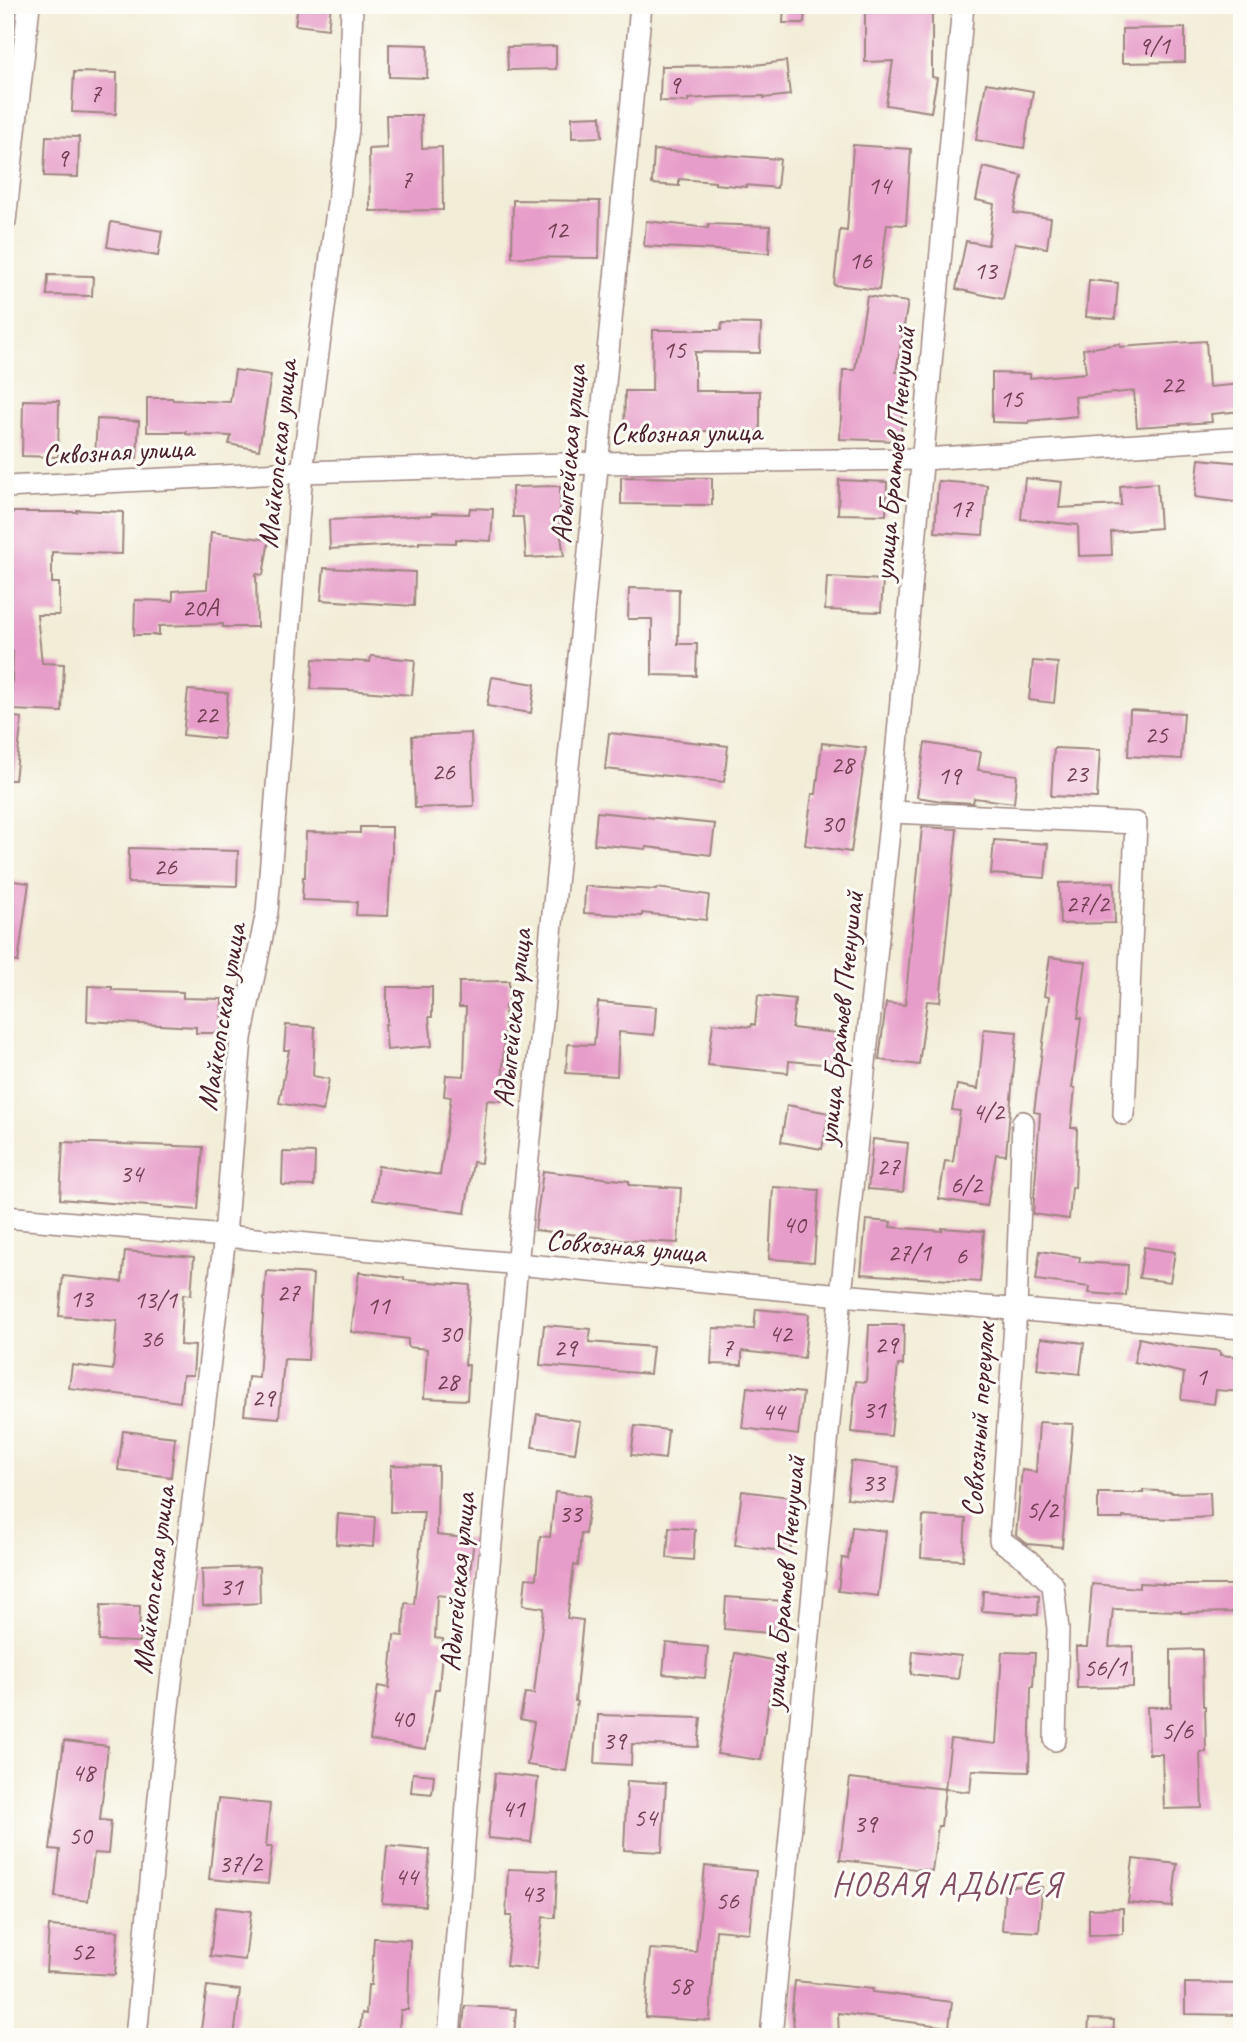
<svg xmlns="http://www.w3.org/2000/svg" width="1247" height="2042" viewBox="0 0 1247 2042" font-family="Caveat,sans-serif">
<rect width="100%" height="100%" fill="#fdfcf7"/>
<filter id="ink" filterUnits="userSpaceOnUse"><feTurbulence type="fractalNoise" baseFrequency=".0143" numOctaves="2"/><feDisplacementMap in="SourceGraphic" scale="14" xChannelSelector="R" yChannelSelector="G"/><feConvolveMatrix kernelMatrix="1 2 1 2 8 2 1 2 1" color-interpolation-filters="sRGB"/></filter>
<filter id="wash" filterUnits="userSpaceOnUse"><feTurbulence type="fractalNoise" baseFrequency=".00686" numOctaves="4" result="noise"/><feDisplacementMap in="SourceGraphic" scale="28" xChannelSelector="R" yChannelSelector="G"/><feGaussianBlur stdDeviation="1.57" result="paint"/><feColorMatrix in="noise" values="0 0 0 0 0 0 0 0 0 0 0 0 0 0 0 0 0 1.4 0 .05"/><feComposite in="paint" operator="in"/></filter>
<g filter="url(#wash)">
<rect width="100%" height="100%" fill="#f2edd7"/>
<g id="blocks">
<g fill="#e79dc9">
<polygon points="298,5 331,5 328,29 295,25"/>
<polygon points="784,5 805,5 804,23 783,23"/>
<polygon points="865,5 932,5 932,77 937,78 931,112 886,105 893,61 865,62"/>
<polygon points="1185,28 1185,62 1122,63 1122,29"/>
<polygon points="389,44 428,45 427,78 389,77"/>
<polygon points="556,46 556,69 508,70 507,47"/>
<polygon points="786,61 790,95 764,98 764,96 719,97 688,99 688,102 660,101 661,66 755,65"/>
<polygon points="74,72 117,73 116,114 72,112"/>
<polygon points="986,83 1033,91 1024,148 976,140"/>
<polygon points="386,115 421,115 422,148 442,147 443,210 370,211 369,149 387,148"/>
<polygon points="601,116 602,137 572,138 572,117"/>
<polygon points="46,136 79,137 78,177 44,176"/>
<polygon points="853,145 911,149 906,225 887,224 879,290 834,285 840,230 847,231"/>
<polygon points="654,150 780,159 777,188 746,185 746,187 715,184 715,182 679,179 679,186 652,184"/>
<polygon points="983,167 1022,176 1014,213 1051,218 1047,248 1015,243 1003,299 956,289 966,241 988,245 994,204 976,200"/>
<polygon points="513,200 600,201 599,258 512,257"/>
<polygon points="646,221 708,228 708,224 770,226 769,253 644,246"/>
<polygon points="111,222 162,231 158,256 107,247"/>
<polygon points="48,275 93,276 92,296 47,295"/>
<polygon points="1089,280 1118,283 1115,319 1086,317"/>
<polygon points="867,296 908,302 896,372 903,372 901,441 840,439 843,370 855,370"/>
<polygon points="722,323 761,324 760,353 695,352 695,391 760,391 760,431 624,431 625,391 652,391 653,330 721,330"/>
<polygon points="1206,341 1209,387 1242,384 1242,411 1211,414 1212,422 1137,427 1134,391 1075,397 1077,416 1029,421 1029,423 992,422 992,373 1030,374 1030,378 1086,373 1083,349 1120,344 1120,347"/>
<polygon points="235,370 271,375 259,450 229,444 231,436 186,434 186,432 147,432 147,398 172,398 173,400 230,402"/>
<polygon points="23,400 59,401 58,457 22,456"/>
<polygon points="97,419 139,421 137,458 95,456"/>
<polygon points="1199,459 1242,463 1242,503 1195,497"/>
<polygon points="621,477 712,478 712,505 621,504"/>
<polygon points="1025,478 1062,482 1059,508 1121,505 1120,486 1157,483 1160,528 1111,532 1112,555 1079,556 1078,525 1021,519"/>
<polygon points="839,480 887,482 886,515 838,514"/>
<polygon points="938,481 987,485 983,535 935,532"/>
<polygon points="560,486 560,530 564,556 526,558 523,517 513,517 512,487"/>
<polygon points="470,508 493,509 491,541 456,539 456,543 419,542 419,544 330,549 329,520 432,515 432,513 469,514"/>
<polygon points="77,510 123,512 122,554 52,552 52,583 59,583 59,615 37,615 42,663 64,664 62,712 11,710 13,652 5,653 5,512 77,512"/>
<polygon points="211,532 269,540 263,575 256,574 257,627 223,627 223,624 159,626 159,635 134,635 135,600 173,601 173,591 207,589"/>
<polygon points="324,568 415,572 414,606 321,600"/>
<polygon points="827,577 883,580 881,612 825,610"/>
<polygon points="629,588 679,589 678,644 697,644 696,676 652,675 652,619 628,619"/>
<polygon points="371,656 415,660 412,695 348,690 311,689 313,659 370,662"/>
<polygon points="1033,661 1058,663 1054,703 1029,700"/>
<polygon points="492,677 535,684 531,713 487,706"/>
<polygon points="188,690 228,693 223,739 183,735"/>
<polygon points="1130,710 1184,713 1181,759 1128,756"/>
<polygon points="5,716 22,718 15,780 5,780"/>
<polygon points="471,733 474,806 415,808 412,736"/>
<polygon points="609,733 728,746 724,782 605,769"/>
<polygon points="822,743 866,748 851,852 805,845 812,794 816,794"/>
<polygon points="925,743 981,752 978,770 1017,775 1014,803 974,798 973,803 941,801 917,797"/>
<polygon points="1054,748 1100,750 1097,798 1051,796"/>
<polygon points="597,812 715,824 711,855 646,847 646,849 594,844"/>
<polygon points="360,827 392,827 392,860 391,860 388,916 356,915 357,902 302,900 303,877 305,877 306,832 360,833"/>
<polygon points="922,827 957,829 940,1002 927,1001 919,1065 879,1060 886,1003 905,1005"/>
<polygon points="994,840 1048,844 1045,878 991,874"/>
<polygon points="129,848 238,851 237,886 128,883"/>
<polygon points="5,880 29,883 18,962 5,960"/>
<polygon points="1114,882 1115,923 1060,924 1059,883"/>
<polygon points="585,886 656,890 657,888 709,895 706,920 642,913 642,916 584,913"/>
<polygon points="1050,957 1086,962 1078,1018 1081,1018 1072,1088 1075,1088 1071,1128 1077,1128 1076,1162 1075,1188 1072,1187 1069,1219 1033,1214 1040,1113 1034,1112 1049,997 1044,996"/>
<polygon points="509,981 509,1006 505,1006 502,1101 487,1100 481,1163 473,1162 465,1213 373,1200 378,1166 440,1175 451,1097 444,1096 446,1075 464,1076 466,1007 459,1007 459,982"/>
<polygon points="88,986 112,987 112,990 183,992 183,998 222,999 221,1033 196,1033 196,1027 87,1021"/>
<polygon points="387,987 432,987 432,1017 429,1017 432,1046 387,1050 385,1024 387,1024"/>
<polygon points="758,995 795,999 792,1028 836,1033 833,1065 789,1061 788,1073 708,1065 713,1023 751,1027 752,1024 755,1025"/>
<polygon points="598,1002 656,1007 654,1035 619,1032 617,1076 566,1073 568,1044 594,1045"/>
<polygon points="286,1025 315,1027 313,1076 329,1079 323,1111 279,1103 289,1050 284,1050"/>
<polygon points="984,1029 1017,1032 1006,1155 996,1154 987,1206 939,1199 945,1161 953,1162 960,1111 952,1110 957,1085 978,1089"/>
<polygon points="787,1105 829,1113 822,1149 781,1142"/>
<polygon points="873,1139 908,1143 903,1192 868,1189"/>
<polygon points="63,1142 203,1147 198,1210 60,1199"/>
<polygon points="283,1152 315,1153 314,1186 282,1185"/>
<polygon points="543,1171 629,1181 629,1185 681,1188 678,1243 622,1240 535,1230"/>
<polygon points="773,1187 819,1190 814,1262 769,1259"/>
<polygon points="866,1220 891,1222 890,1227 942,1231 942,1228 984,1231 980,1282 861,1274"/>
<polygon points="1144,1247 1175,1252 1170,1282 1139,1278"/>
<polygon points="125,1251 194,1257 191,1295 183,1294 180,1345 195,1346 193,1375 183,1375 180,1402 69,1388 72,1365 113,1370 117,1321 59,1316 63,1276 122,1282"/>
<polygon points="1040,1251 1080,1257 1079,1262 1128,1265 1126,1296 1089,1293 1090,1287 1036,1280"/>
<polygon points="266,1271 313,1274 308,1360 284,1359 279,1418 244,1415 248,1377 259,1378"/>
<polygon points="359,1272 404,1278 404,1280 470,1285 465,1365 469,1365 467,1400 424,1398 427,1349 408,1347 408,1339 351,1332"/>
<polygon points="756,1309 809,1314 804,1358 742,1351 742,1365 711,1364 713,1328 754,1329"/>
<polygon points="544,1325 591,1329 589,1342 653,1347 650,1374 540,1365"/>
<polygon points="869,1325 904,1325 903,1365 898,1365 891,1436 851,1432 856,1381 866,1382"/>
<polygon points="1041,1338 1084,1343 1080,1374 1037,1369"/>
<polygon points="1139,1338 1177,1346 1220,1351 1220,1355 1242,1357 1242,1392 1216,1390 1214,1404 1181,1400 1184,1373 1134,1362"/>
<polygon points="747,1387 803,1393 798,1435 742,1428"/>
<polygon points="537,1414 580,1421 575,1453 532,1447"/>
<polygon points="1039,1422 1073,1424 1062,1547 1027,1544 1016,1535 1022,1470 1036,1472"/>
<polygon points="635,1426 668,1430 665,1459 631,1455"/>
<polygon points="123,1431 175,1437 171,1477 118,1470"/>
<polygon points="851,1461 899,1467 894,1504 847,1498"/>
<polygon points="391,1465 438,1466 437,1535 474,1539 467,1598 437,1595 435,1638 443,1639 439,1689 435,1689 426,1749 370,1740 378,1686 389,1688 394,1635 403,1636 405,1603 414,1604 424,1512 390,1512"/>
<polygon points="1143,1490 1172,1492 1172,1493 1210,1492 1211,1517 1172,1519 1123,1517 1123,1519 1098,1519 1098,1493 1143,1493"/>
<polygon points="742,1491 797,1498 790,1552 735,1545"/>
<polygon points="555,1492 590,1496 585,1534 581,1533 578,1566 574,1565 567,1618 583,1620 575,1701 577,1702 566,1771 527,1765 534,1722 520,1719 525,1693 534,1694 544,1608 523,1605 526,1578 536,1579 540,1536 550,1537"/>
<polygon points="338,1514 375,1517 373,1547 336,1544"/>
<polygon points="923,1516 966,1519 963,1560 921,1558"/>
<polygon points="669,1527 695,1529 693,1560 667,1558"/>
<polygon points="852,1527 886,1531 878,1596 838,1591 842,1558 848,1559"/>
<polygon points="259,1567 260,1603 203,1606 202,1569"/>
<polygon points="1139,1583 1163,1584 1163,1585 1242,1585 1242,1612 1181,1613 1181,1611 1113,1609 1109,1647 1133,1646 1133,1687 1077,1688 1076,1647 1087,1647 1092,1584 1139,1588"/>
<polygon points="983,1591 1039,1595 1038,1615 982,1611"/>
<polygon points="726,1597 784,1601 781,1634 724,1629"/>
<polygon points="101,1605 140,1606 139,1642 99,1641"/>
<polygon points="666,1643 708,1647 705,1678 663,1674"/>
<polygon points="1202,1649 1203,1706 1205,1706 1206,1752 1200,1752 1202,1808 1164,1809 1162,1754 1149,1754 1147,1707 1171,1707 1171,1650"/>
<polygon points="913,1651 961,1656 958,1679 911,1674"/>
<polygon points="1002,1652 1035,1653 1033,1687 1031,1687 1029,1772 972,1770 970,1792 945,1789 951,1739 996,1744"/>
<polygon points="735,1653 782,1662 775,1699 769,1698 761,1760 717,1754"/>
<polygon points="598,1715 701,1718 698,1747 632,1744 631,1765 595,1763"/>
<polygon points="64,1741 108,1746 100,1820 111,1821 108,1854 94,1853 88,1901 55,1897 60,1850 50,1849"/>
<polygon points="413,1773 434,1775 432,1794 411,1792"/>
<polygon points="495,1773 538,1778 531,1842 488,1838"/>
<polygon points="850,1778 945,1789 941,1826 938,1826 932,1871 840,1860"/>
<polygon points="627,1781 666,1783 662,1852 624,1850"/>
<polygon points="218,1799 270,1804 266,1847 272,1847 268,1884 209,1879"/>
<polygon points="387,1846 430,1850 425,1906 382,1903"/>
<polygon points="1133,1859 1177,1864 1172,1907 1128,1903"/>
<polygon points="705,1866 756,1871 749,1933 716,1930 710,2021 645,2017 650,1949 696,1952"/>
<polygon points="508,1869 557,1871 555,1918 543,1917 537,1969 506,1966 512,1916 506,1916"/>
<polygon points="1005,1886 1042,1887 1039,1932 1002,1930"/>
<polygon points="216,1907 251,1911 245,1960 210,1956"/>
<polygon points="1123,1908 1123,1934 1089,1935 1089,1909"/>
<polygon points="49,1926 118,1931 115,1975 46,1971"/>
<polygon points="374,1938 410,1940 408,2010 401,2010 398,2037 359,2037 362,2013 366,2014 368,1985 371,1985"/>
<polygon points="795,1981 873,1989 872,1992 952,2002 949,2027 838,2013 839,2037 795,2037 792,2009"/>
<polygon points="1185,1983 1242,1984 1242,2015 1185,2014"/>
<polygon points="207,1986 240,1990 234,2037 200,2037"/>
<polygon points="465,2006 516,2009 514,2037 462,2037"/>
<polygon points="1089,2019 1114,2020 1113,2037 1088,2037"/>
</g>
</g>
</g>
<g filter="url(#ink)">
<use href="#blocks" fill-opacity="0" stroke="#9e8681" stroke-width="2"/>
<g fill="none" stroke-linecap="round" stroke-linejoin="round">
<defs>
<g id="minor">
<polyline points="5,221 29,5"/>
<polyline points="5,487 302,472 597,463 924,459 1242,438"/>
<polyline points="891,812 1136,823 1124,1114"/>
<polyline points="1023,1122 1016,1309 1000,1540 1029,1561 1053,1585 1058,1629 1055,1740"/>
<polyline points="5,1217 225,1236 841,1295 1242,1328"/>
<polyline points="136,2037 167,1715 225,1236 241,1038 267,912 302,472 348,129 352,5"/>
<polyline points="449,2037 469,1779 517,1265 575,699 641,5"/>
<polyline points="771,2037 841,1295 891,812 963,5"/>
</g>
</defs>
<use href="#minor" stroke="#9e8681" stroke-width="24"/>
<use href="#minor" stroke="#fff" stroke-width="21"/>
</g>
</g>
<g text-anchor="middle" stroke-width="6" stroke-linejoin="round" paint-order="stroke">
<g font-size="26" fill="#713e52">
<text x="1154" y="54">9/1</text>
<text x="674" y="93">9</text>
<text x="95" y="102">7</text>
<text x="62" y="166">9</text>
<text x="406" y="188">7</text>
<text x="879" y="194">14</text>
<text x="556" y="238">12</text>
<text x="860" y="269">16</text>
<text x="985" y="279">13</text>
<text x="674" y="358">15</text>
<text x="1172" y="393">22</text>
<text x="1011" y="407">15</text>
<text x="961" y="517">17</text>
<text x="200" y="616">20А</text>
<text x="206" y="723">22</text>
<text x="1156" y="743">25</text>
<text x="842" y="773">28</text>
<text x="443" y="780">26</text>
<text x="1076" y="782">23</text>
<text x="949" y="784">19</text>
<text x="832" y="832">30</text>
<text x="165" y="875">26</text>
<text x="1087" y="912">27/2</text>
<text x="988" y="1120">4/2</text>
<text x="888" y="1175">27</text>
<text x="131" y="1182">34</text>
<text x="966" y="1193">6/2</text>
<text x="794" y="1233">40</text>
<text x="909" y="1261">27/1</text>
<text x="961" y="1264">6</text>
<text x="288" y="1301">27</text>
<text x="81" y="1307">13</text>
<text x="155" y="1308">13/1</text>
<text x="378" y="1314">11</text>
<text x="450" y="1342">30</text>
<text x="780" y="1342">42</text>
<text x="151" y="1347">36</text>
<text x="886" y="1353">29</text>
<text x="565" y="1356">29</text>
<text x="727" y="1356">7</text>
<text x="1201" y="1385">1</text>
<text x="447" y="1390">28</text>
<text x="263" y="1406">29</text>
<text x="874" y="1418">31</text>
<text x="773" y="1420">44</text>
<text x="873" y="1491">33</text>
<text x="1042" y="1518">5/2</text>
<text x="570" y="1522">33</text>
<text x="231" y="1595">31</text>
<text x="1105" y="1676">56/1</text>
<text x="402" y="1727">40</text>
<text x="1177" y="1739">5/6</text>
<text x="614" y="1749">39</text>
<text x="83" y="1781">48</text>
<text x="513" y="1817">41</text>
<text x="645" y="1826">54</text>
<text x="865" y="1832">39</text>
<text x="80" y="1844">50</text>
<text x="240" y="1872">37/2</text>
<text x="406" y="1885">44</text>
<text x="532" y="1902">43</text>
<text x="727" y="1909">56</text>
<text x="82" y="1960">52</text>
<text x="680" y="1994">58</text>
</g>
<g font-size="30" fill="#4a1f2b" stroke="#fdfcf7">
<text transform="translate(686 432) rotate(-1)" y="10">Сквозная улица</text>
<text transform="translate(118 451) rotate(-3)" y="10">Сквозная улица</text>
<text transform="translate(277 454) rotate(-84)" y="10">Майкопская улица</text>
<text transform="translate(568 454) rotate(-85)" y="10">Адыгейская улица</text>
<text transform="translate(894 454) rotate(-85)" y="10">улица Братьев Пченушай</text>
<text transform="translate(221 1017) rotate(-81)" y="10">Майкопская улица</text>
<text transform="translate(512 1018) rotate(-84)" y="10">Адыгейская улица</text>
<text transform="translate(840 1018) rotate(-84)" y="10">улица Братьев Пченушай</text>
<text transform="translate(626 1246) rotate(5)" y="10">Совхозная улица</text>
<text transform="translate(978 1420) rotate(-86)" y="10">Совхозный переулок</text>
<text transform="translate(153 1580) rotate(-83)" y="10">Майкопская улица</text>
<text transform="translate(457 1582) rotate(-85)" y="10">Адыгейская улица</text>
<text transform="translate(784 1583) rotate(-85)" y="10">улица Братьев Пченушай</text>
</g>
<g font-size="33" letter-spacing="2" fill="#814b62" stroke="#fdfcf7">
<text x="947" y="1895">НОВАЯ АДЫГЕЯ</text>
</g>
</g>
<rect width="1247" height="2042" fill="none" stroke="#fdfcf7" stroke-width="28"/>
</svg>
